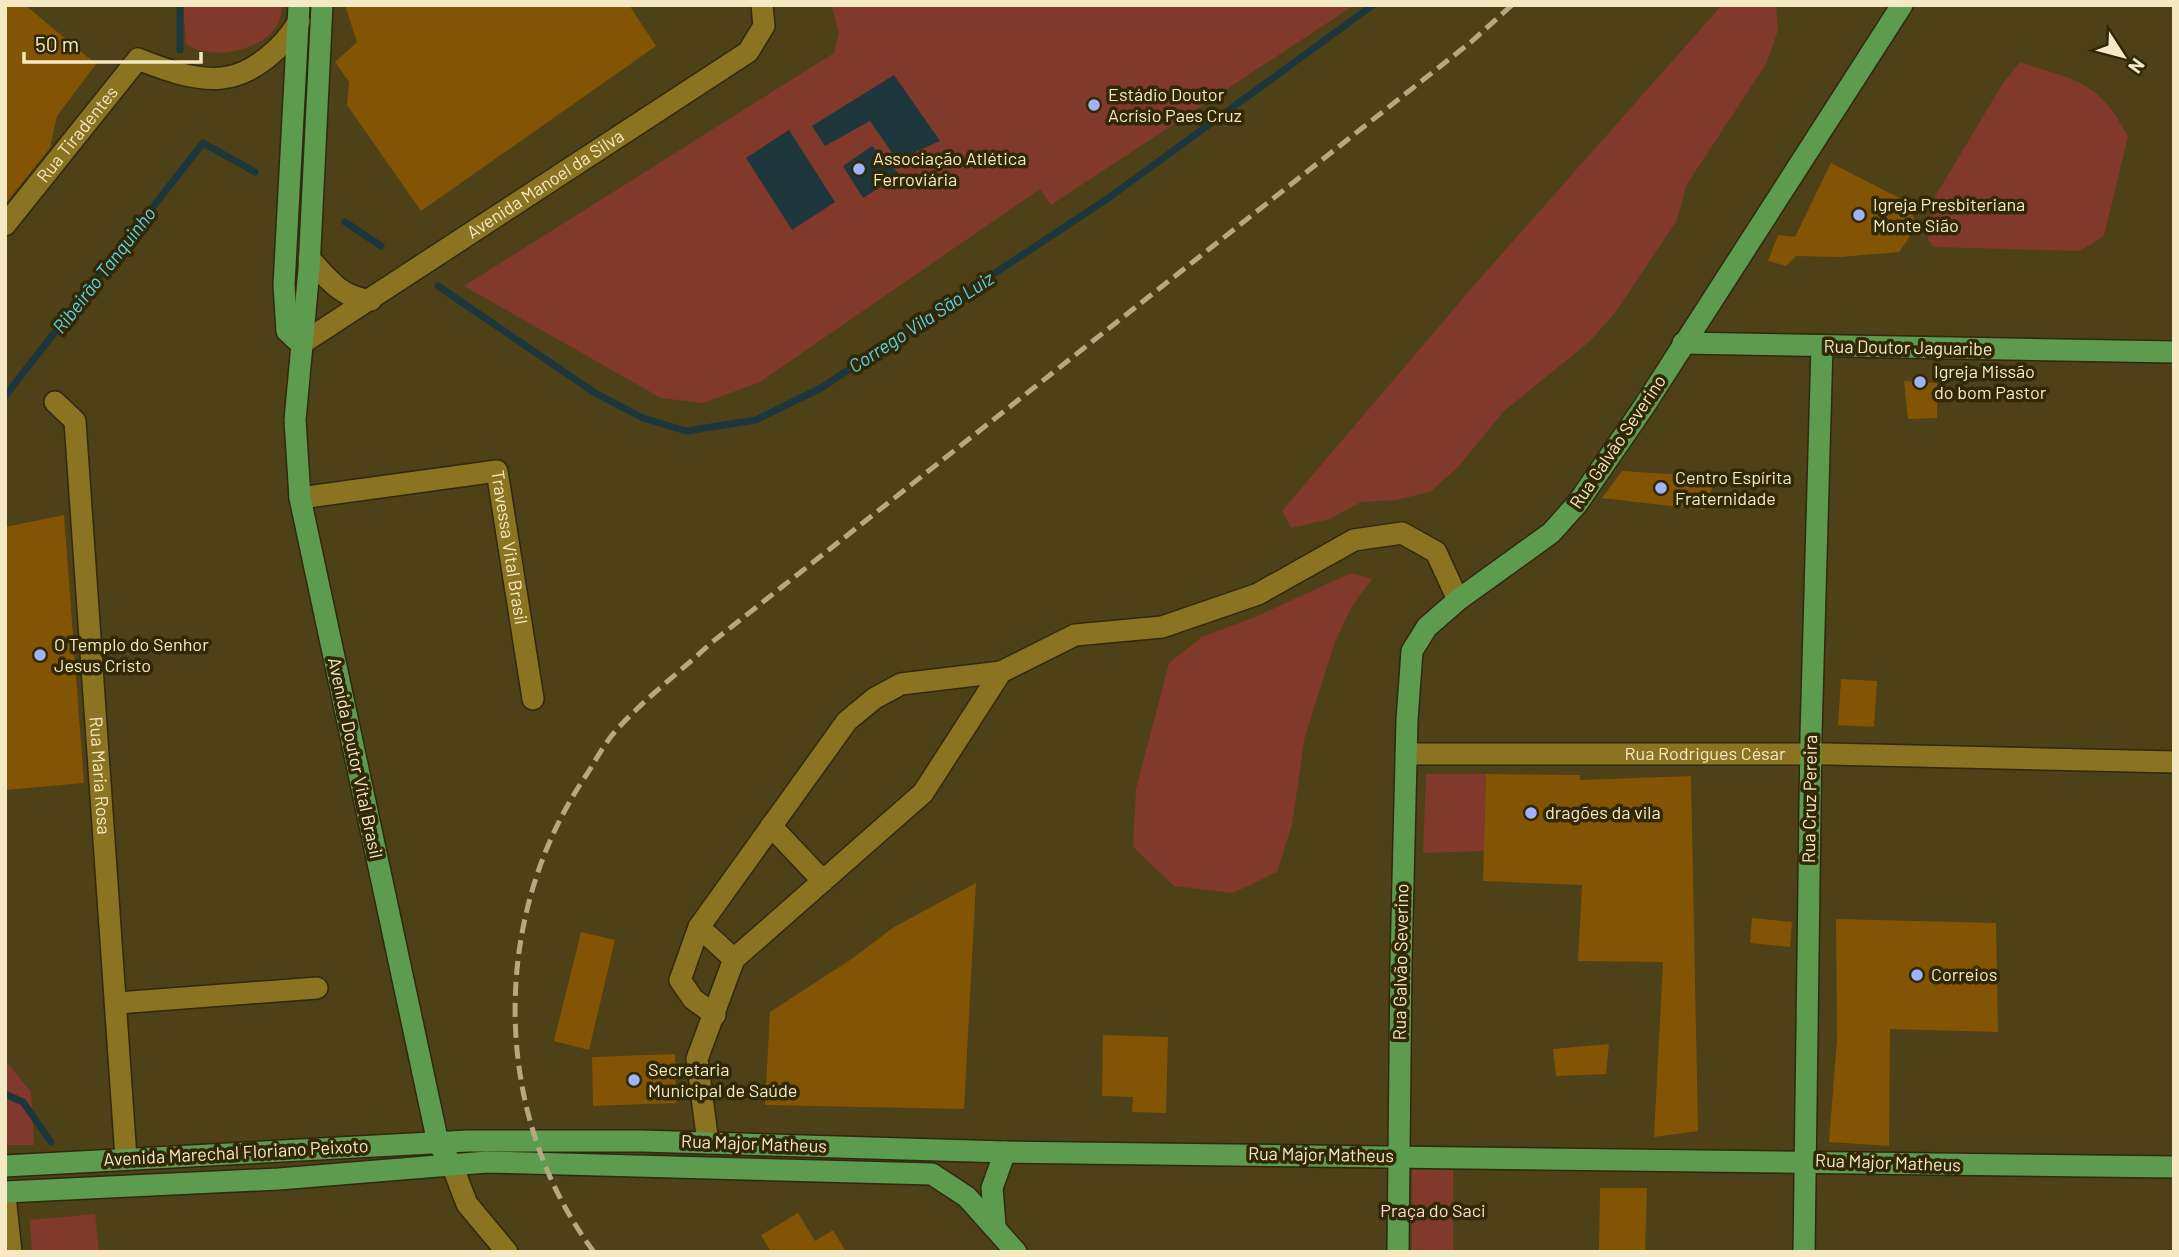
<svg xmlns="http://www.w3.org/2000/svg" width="2179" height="1257" viewBox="0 0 2179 1257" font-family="Barlow,sans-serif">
<rect width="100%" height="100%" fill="#4e4117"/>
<g fill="#81392b">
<path d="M183 5H282C283 48 216 64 186 44Z"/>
<polygon points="831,5 1353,5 1353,6 1051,205 1040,189 760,382 703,403 661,398 464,286 834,53 839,32"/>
<polygon points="1722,5 1776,5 1778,30 1766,64 1687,184 1677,220 1615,313 1589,342 1504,411 1458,467 1430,492 1396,500 1361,502 1330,519 1291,528 1282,511 1476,283"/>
<path d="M2020 62C2077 82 2097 79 2128 136L2104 236 2080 251 1933 247 1928 240 1933 200 2003 83Z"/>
<polygon points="1351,573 1372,579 1352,606 1335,642 1305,736 1292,825 1277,872 1233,893 1174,886 1133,847 1136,789 1169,663 1202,637 1255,617"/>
<polygon points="1426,774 1486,774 1484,851 1423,853"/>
<polygon points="5,1060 31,1092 34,1145 5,1145"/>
<rect x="1412" y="1170" width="41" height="82"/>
<polygon points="95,1214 99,1252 32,1252 30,1220"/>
</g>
<g fill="#1e373c">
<polygon points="894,75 940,141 897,160 870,121 825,146 812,126"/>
<polygon points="789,130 835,202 792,230 746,158"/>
<polygon points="872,146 900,175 863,198 843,166"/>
</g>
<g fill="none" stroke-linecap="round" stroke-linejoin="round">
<g stroke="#1e373c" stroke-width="7">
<polyline points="180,5 180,50"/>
<polyline points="345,222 381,246"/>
<polyline points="438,286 595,393 643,418 686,431 756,420 821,388 1107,199 1373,5"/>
<polyline points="5,396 203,143 255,172"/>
<polyline points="5,1094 23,1102 51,1142"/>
</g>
</g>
<g fill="#825404">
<polygon points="5,5 25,5 96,64 57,116 50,148 5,204"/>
<polygon points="345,5 629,5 656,46 421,211 347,105 349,82 335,62 357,42"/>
<polygon points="1831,163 1909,203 1914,219 1909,238 1899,252 1840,257 1796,256 1786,266 1768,261 1778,235 1795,237"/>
<polygon points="1904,381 1937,383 1937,418 1908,419"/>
<polygon points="1622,471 1714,477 1709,502 1705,510 1602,498"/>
<polygon points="64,515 84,783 5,790 5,527"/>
<polygon points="1841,679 1877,681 1874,727 1838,725"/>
<polygon points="1486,774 1580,775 1580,780 1691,776 1698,1131 1654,1137 1663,962 1578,961 1582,885 1483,881"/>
<polygon points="976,883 964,1109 765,1105 770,1012 853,958 894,927"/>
<polygon points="1752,918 1792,922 1790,947 1750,943"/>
<polygon points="1836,919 1996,923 1998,1032 1890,1029 1889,1146 1829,1142 1837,1040"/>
<polygon points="581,932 615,940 589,1050 554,1041"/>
<polygon points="1103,1035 1168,1037 1166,1113 1132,1112 1133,1097 1102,1096"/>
<polygon points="1609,1044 1606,1074 1556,1076 1553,1049"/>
<polygon points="675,1054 676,1103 593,1106 592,1057"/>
<polygon points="1600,1188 1647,1188 1645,1252 1599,1252"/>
<polygon points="798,1213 815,1241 833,1230 846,1252 771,1252 761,1235"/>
</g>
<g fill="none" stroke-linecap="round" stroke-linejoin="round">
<defs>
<g id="minor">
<path id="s1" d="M5 225 138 59C164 69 194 81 222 78 253 75 284 47 299 21"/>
<path d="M309 258C328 279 341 298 371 300"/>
<path id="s2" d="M301 344 748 52 764 26 762 5"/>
<path id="s3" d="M55 402 75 421 126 1158"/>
<path id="s4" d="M300 498 497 471 533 699"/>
<path id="s5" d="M1406 754H1828L2174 762"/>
<polyline points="771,826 823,881"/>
<polyline points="699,927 734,959"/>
<polyline points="117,1003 317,988"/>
<polyline points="715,1015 693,999 680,980 699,927 847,721 875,698 901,684 1001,672"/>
<polyline points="708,1143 697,1059 734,959 923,793 1001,672 1075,635 1162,627 1258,594 1354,540 1402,533 1436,552 1458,600"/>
<polyline points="452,1165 467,1204 507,1252"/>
<polyline points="5,1196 11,1252"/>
</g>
<g id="major">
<polyline points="299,5 284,285 287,331 301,344"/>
<polyline points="322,5 309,269 295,420 300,498 438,1143 452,1165"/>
<polyline points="1683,343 2174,352"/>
<polyline points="5,1166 468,1141 642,1141 1005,1152 2174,1167"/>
<polyline points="5,1192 279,1179 487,1162 932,1174 967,1197 1016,1252"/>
<polyline points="995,1225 992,1188 1005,1152"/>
<polyline points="1398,1252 1401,962 1407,720 1412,651 1427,627 1458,600 1551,533 1577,504 1643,408 1902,5"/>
<polyline points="1804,1252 1811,735 1822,346"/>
</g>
</defs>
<use href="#minor" stroke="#30280f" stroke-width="24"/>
<use href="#major" stroke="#30280f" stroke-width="24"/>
<use href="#minor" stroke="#8a7321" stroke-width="21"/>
<use href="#major" stroke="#5d9b4e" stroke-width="21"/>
<path stroke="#b4a880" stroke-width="5" stroke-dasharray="14 7" stroke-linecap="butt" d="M594 1252C490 1113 490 916 587 774 597 758 607 739 620 726 648 696 681 671 711 643L1471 42 1512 5"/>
</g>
<g fill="#a0b3fd" stroke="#312806" stroke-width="2.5">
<circle cx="1094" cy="105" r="7"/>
<circle cx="859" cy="169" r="7"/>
<circle cx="1859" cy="215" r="7"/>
<circle cx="1920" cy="382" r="7"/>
<circle cx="1661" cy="488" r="7"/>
<circle cx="40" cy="655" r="7"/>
<circle cx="1531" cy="813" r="7"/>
<circle cx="1917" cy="975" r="7"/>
<circle cx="634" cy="1080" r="7"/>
</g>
<g text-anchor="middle" stroke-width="7" stroke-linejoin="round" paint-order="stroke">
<g font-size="18" fill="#f5e9c3" stroke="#312806" text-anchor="start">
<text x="1108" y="101">Estádio Doutor<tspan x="1108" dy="21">Acrísio Paes Cruz</tspan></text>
<text x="873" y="165">Associação Atlética<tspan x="873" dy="21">Ferroviária</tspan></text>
<text x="1873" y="211">Igreja Presbiteriana<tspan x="1873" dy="21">Monte Sião</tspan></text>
<text x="1934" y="378">Igreja Missão<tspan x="1934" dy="21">do bom Pastor</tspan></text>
<text x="1675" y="484">Centro Espírita<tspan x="1675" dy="21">Fraternidade</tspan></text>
<text x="54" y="651">O Templo do Senhor<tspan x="54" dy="21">Jesus Cristo</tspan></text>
<text x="1545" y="819">dragões da vila</text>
<text x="1931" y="981">Correios</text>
<text x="648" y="1076">Secretaria<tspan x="648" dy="21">Municipal de Saúde</tspan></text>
</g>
<g font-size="18" fill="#f5e9c3" stroke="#312806">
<text dy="6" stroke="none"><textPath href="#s1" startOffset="116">Rua Tiradentes</textPath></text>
<text dy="6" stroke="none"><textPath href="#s2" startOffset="292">Avenida Manoel da Silva</textPath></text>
<text transform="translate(1908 348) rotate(1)" y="6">Rua Doutor Jaguaribe</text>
<text transform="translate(1618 442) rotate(-56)" y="6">Rua Galvão Severino</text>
<text dy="6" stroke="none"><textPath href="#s4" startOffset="276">Travessa Vital Brasil</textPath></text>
<text dy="6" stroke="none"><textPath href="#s5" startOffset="299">Rua Rodrigues César</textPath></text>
<text transform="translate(355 758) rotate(78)" y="6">Avenida Doutor Vital Brasil</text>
<text dy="6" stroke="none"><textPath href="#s3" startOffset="383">Rua Maria Rosa</textPath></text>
<text transform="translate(1810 799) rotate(-89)" y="6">Rua Cruz Pereira</text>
<text transform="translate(1401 962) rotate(-89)" y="6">Rua Galvão Severino</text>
<text transform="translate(754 1144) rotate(2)" y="6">Rua Major Matheus</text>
<text transform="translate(236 1153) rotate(-3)" y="6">Avenida Marechal Floriano Peixoto</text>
<text transform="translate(1321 1155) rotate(1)" y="6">Rua Major Matheus</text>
<text transform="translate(1888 1163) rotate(2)" y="6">Rua Major Matheus</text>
</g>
<g font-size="18" fill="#fbdbd3" stroke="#312806">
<text x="1433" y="1217">Praça do Saci</text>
</g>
<g font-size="19" font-style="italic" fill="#5ad4ec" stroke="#312806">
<text transform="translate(104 270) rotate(-52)" y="7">Ribeirão Tanquinho</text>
<text transform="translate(921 322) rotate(-33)" y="7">Corrego Vila São Luiz</text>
</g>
</g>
<rect width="2179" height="1257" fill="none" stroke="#f5e9c3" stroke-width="14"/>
<g transform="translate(2123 56) rotate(126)" stroke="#312806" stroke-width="5" paint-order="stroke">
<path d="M0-5L12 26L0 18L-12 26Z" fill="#f5e9c3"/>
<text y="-10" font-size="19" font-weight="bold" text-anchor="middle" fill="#f5e9c3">N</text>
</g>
<path d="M24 52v10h177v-10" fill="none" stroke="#f5e9c3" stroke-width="3.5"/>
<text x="35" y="52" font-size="21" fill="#f5e9c3" stroke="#312806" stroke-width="5" paint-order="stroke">50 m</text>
</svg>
